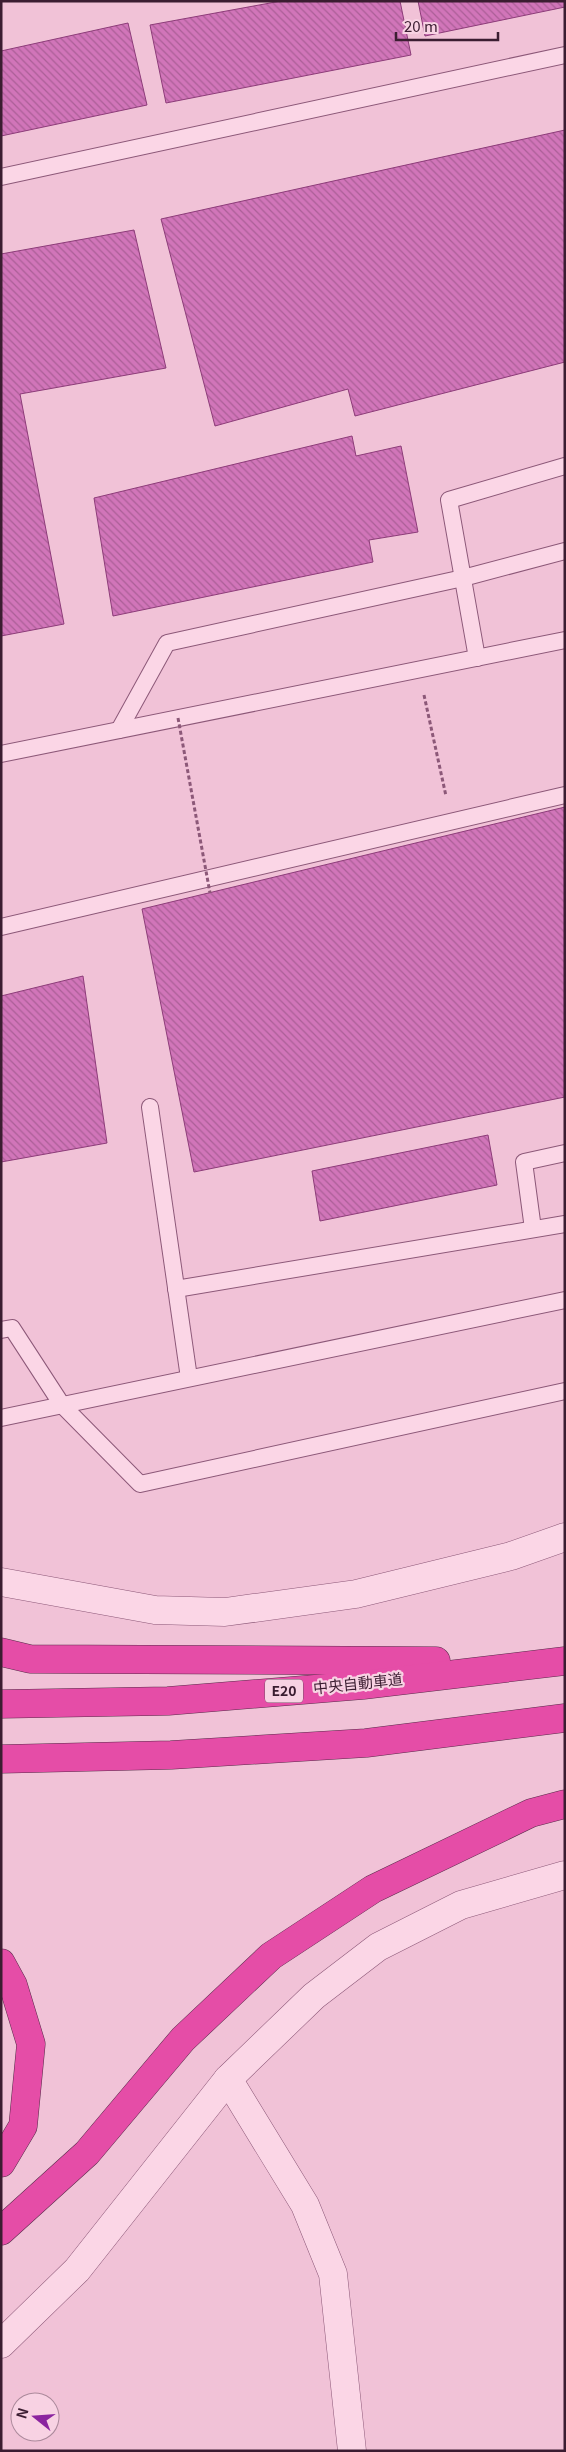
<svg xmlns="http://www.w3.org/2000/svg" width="566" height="2452" viewBox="0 0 566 2452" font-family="Georgia,'Noto Sans JP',serif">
<defs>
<pattern id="building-back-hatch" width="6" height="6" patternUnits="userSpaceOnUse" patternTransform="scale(1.25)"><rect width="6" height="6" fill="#d175b9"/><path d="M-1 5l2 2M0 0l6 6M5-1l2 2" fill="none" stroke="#ab5f97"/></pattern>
</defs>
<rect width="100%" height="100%" fill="#f1c2d7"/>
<g fill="url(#building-back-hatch)" stroke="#8d3c79">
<polygon points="281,1 400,1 411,55 166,103 150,25"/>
<polygon points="418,1 565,1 565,7 425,36"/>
<polygon points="128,23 147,105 1,136 1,51"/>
<polygon points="565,130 565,362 355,416 348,389 215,426 161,219"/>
<polygon points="134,230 166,368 20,394 64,624 1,636 1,254"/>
<polygon points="352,436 356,456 401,446 418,532 369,540 373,562 113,616 94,498"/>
<polygon points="565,807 565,1097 194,1172 142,909"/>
<polygon points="83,976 107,1143 1,1162 1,996"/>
<polygon points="488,1135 497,1185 320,1221 312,1171"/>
</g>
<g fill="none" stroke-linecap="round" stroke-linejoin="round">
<defs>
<g id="service">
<polyline points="1,177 565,55"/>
<polyline points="477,658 449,500 565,466"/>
<polyline points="119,730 167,643 463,578 565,551"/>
<polyline points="1,754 565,640"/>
<polyline points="1,927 565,795"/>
<polyline points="150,1107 189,1378"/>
<polyline points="533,1229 524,1162 565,1153"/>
<polyline points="176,1289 565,1224"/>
<polyline points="1,1330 12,1328 62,1405 140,1484 565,1391"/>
<polyline points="1,1418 565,1300"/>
</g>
<g id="minor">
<polyline points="1,1582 155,1610 225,1612 356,1594 511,1556 565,1537"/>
<polyline points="228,2079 305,2205 333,2274 352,2451"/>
<polyline points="1,2344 77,2270 228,2079 314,1996 378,1947 461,1905 565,1875"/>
</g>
<g id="motorway">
<polyline points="1,1652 30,1659 436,1661"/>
<polyline points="1,1704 168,1701 363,1685 565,1661"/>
<polyline points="1,1759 171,1755 366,1743 565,1718"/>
<polyline points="1,1963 13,1985 31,2044 23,2126 1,2163"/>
<polyline points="1,2231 87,2153 183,2039 271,1956 373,1889 531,1813 565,1804"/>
</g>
</defs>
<use href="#service" stroke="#8c5878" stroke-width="18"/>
<use href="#minor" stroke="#8c5878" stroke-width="29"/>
<use href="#motorway" stroke="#592c4b" stroke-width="29"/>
<polyline stroke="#8c5878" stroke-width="3" stroke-dasharray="4 2.5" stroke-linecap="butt" points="424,695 446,796"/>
<use href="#service" stroke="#fbd6e6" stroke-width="16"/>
<use href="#minor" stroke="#fbd6e6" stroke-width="28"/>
<use href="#motorway" stroke="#e54da7" stroke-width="28"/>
<polyline stroke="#8c5878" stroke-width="3" stroke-dasharray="4 2.5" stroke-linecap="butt" points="178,718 210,893"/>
</g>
<g text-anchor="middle" stroke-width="4.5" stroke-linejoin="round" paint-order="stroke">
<rect fill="#f8d2e3" stroke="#745366" stroke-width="1" x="265" y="1679.5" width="38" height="23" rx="4"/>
<g font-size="14" font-weight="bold" fill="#3b1d31">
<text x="284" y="1696">E20</text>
</g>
<g font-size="15" fill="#3b1d31" stroke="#f8d2e3">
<text transform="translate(358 1684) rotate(-6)" y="5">中央自動車道</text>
</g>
</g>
<rect width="566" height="2452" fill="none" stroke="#3b1d31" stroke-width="5"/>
<g transform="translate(35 2417) rotate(287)"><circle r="24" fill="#f8d2e3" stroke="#ac8a9c"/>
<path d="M0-4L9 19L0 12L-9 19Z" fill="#8b249f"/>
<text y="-8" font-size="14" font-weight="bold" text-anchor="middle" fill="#3b1d31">N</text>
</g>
<path d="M396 32v8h102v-8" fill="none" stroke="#3b1d31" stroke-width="2.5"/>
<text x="404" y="32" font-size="15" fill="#3b1d31" stroke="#f8d2e3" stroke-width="4" paint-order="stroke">20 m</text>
</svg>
